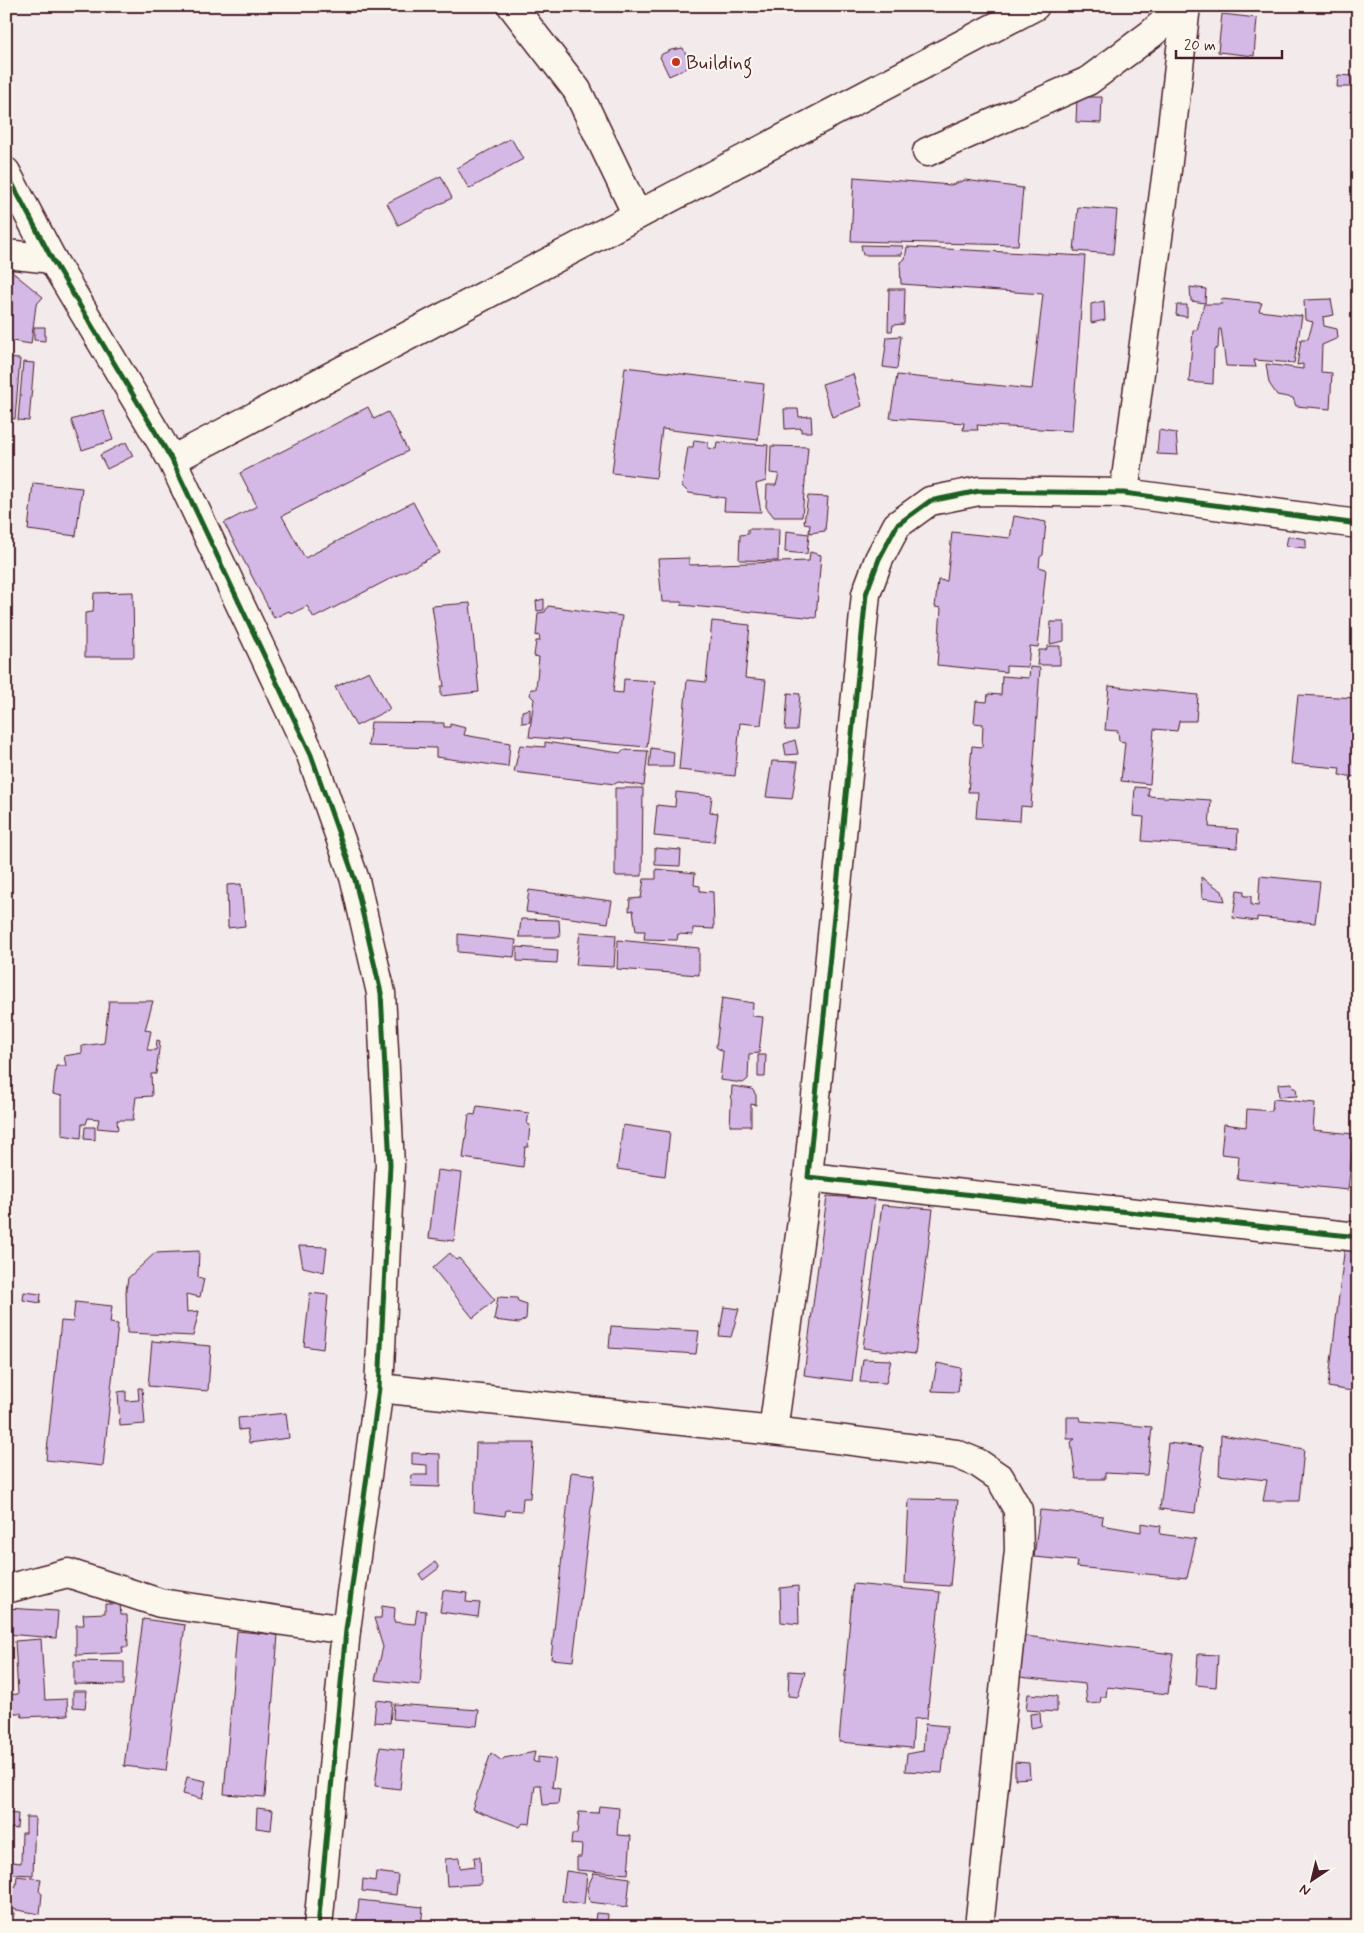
<svg xmlns="http://www.w3.org/2000/svg" width="1364" height="1933" viewBox="0 0 1364 1933" font-family="Mynerve,sans-serif">
<rect width="100%" height="100%" fill="#f3eaeb"/>
<filter id="ink" filterUnits="userSpaceOnUse"><feTurbulence type="fractalNoise" baseFrequency=".02" numOctaves="2"/><feDisplacementMap in="SourceGraphic" scale="10" xChannelSelector="R" yChannelSelector="G"/><feConvolveMatrix kernelMatrix="1 2 1 2 8 2 1 2 1" color-interpolation-filters="sRGB"/></filter>
<g filter="url(#ink)">
<g fill="#d4b8e6" stroke="#4a1f2b">
<polygon points="1222,14 1257,18 1254,56 1218,52"/>
<polygon points="683,48 691,66 669,76 660,57 662,54 671,50"/>
<polygon points="1338,75 1353,76 1352,87 1337,87"/>
<polygon points="1355,82 1358,82 1358,94 1353,94"/>
<polygon points="1077,97 1102,97 1101,123 1076,122"/>
<polygon points="511,138 523,159 469,189 457,168"/>
<polygon points="441,176 452,198 398,225 387,203"/>
<polygon points="854,177 951,185 965,180 1023,188 1018,245 851,241"/>
<polygon points="1078,207 1117,210 1113,254 1074,251"/>
<polygon points="861,245 903,246 902,255 863,255"/>
<polygon points="907,247 1085,256 1072,431 977,425 978,430 963,430 964,423 890,418 897,375 1032,389 1043,294 901,284 900,262 905,259"/>
<polygon points="6,267 43,297 36,305 31,344 6,340"/>
<polygon points="1190,287 1206,289 1205,303 1191,301"/>
<polygon points="889,289 905,289 904,324 893,325 892,331 888,331"/>
<polygon points="1221,299 1262,303 1259,311 1302,316 1294,363 1254,360 1256,367 1226,366 1221,329 1219,329 1218,348 1214,350 1213,384 1189,382 1193,330 1197,330 1204,304 1222,304"/>
<polygon points="1331,299 1334,315 1323,317 1324,326 1337,329 1338,338 1322,345 1321,372 1332,373 1330,409 1296,406 1293,398 1277,395 1269,383 1266,364 1303,369 1303,364 1297,365 1301,339 1308,339 1313,322 1305,320 1304,300"/>
<polygon points="1104,301 1105,320 1091,323 1091,304"/>
<polygon points="1177,305 1187,305 1187,317 1176,315"/>
<polygon points="34,327 45,327 45,341 34,340"/>
<polygon points="901,336 897,369 883,367 887,337"/>
<polygon points="6,358 20,359 15,419 6,418"/>
<polygon points="23,362 34,363 29,421 18,420"/>
<polygon points="625,367 764,384 758,440 662,429 656,478 612,473"/>
<polygon points="853,374 862,406 832,417 822,384"/>
<polygon points="368,407 374,419 388,412 408,451 282,516 305,558 413,502 440,553 314,618 307,606 291,614 289,611 274,618 224,523 257,506 240,473"/>
<polygon points="784,409 798,409 799,417 811,416 812,432 801,432 801,428 785,429"/>
<polygon points="103,410 113,440 82,450 71,420"/>
<polygon points="1159,430 1176,433 1178,455 1157,454"/>
<polygon points="694,440 708,442 708,448 716,449 717,442 768,445 766,481 756,484 761,512 724,511 725,498 689,493 682,486 688,447 693,447"/>
<polygon points="126,442 133,456 107,469 100,455"/>
<polygon points="771,446 808,447 802,517 774,517 766,507 767,485 776,485 779,474 770,473"/>
<polygon points="33,483 82,488 76,536 28,530"/>
<polygon points="808,496 828,497 825,531 809,533 810,524 804,523"/>
<polygon points="1014,516 1046,522 1043,555 1040,557 1039,567 1046,569 1038,647 1030,646 1028,667 1006,666 1006,672 937,665 941,608 935,607 938,580 947,581 952,532 1010,538"/>
<polygon points="748,529 779,529 778,561 739,560 740,535 748,534"/>
<polygon points="786,531 809,534 807,554 785,552"/>
<polygon points="1288,536 1306,539 1306,548 1286,546"/>
<polygon points="810,552 821,555 816,618 681,605 682,602 662,602 658,559 689,558 689,565 809,561"/>
<polygon points="133,592 134,657 85,657 85,613 93,612 94,593"/>
<polygon points="544,599 544,610 537,611 536,601"/>
<polygon points="470,603 479,692 441,696 441,686 444,686 432,606"/>
<polygon points="548,606 622,616 613,692 623,693 624,679 655,681 647,747 529,737 534,699 530,695 531,689 536,689 539,657 534,656 536,641 540,641 539,635 536,636 538,613 545,612"/>
<polygon points="712,621 750,625 745,678 766,680 761,725 740,723 735,776 679,770 687,680 706,682"/>
<polygon points="1051,622 1064,622 1064,641 1050,644"/>
<polygon points="1048,646 1060,646 1060,665 1037,665 1039,650 1046,650"/>
<polygon points="1030,667 1040,668 1031,807 1021,806 1020,821 976,818 978,792 968,792 972,746 982,747 983,724 974,723 976,701 987,702 988,694 1001,695 1002,676 1029,678"/>
<polygon points="369,671 390,709 356,726 335,687"/>
<polygon points="1109,686 1198,695 1196,721 1179,721 1177,731 1154,729 1150,784 1121,781 1125,742 1119,741 1118,731 1105,730"/>
<polygon points="788,693 800,694 797,730 785,730"/>
<polygon points="1298,695 1358,698 1358,777 1339,775 1340,768 1291,764"/>
<polygon points="530,709 530,722 522,723 522,711"/>
<polygon points="371,722 444,723 444,727 450,727 450,724 466,728 464,735 510,743 508,767 436,757 436,748 368,746"/>
<polygon points="795,740 798,754 786,755 784,744"/>
<polygon points="545,742 620,753 623,750 648,751 644,786 618,782 615,784 514,772 520,745 545,747"/>
<polygon points="651,748 674,752 673,767 649,767"/>
<polygon points="772,761 798,762 792,799 766,797"/>
<polygon points="1135,787 1149,788 1148,796 1211,800 1209,827 1238,829 1237,848 1142,841 1144,817 1133,816"/>
<polygon points="615,788 643,788 642,876 615,876"/>
<polygon points="676,792 712,796 710,812 718,813 714,842 654,836 657,805 675,807"/>
<polygon points="655,848 681,850 680,866 655,865"/>
<polygon points="656,869 695,873 694,885 700,886 700,891 713,892 714,929 693,928 693,935 678,934 677,940 644,939 645,931 636,931 633,910 629,911 630,899 641,898 644,879 656,879"/>
<polygon points="1260,876 1320,882 1315,923 1257,917 1257,921 1233,918 1237,890 1244,891 1244,896 1251,896 1251,905 1258,906"/>
<polygon points="1201,877 1222,891 1225,901 1202,898"/>
<polygon points="241,884 245,926 228,928 227,885"/>
<polygon points="529,890 612,901 608,923 526,912"/>
<polygon points="521,919 559,920 560,937 519,937"/>
<polygon points="580,932 616,935 614,967 576,965"/>
<polygon points="458,934 516,940 514,957 458,952"/>
<polygon points="618,940 699,948 699,975 617,969"/>
<polygon points="517,947 558,950 557,963 517,961"/>
<polygon points="722,998 753,1003 752,1016 763,1017 759,1053 749,1054 748,1079 743,1083 720,1080 723,1052 716,1047"/>
<polygon points="109,1001 153,1001 145,1030 151,1031 147,1050 156,1050 157,1040 160,1041 156,1074 151,1074 152,1096 136,1097 133,1120 117,1120 118,1130 97,1128 99,1119 88,1118 86,1124 82,1124 81,1138 62,1135 62,1096 53,1094 56,1066 66,1066 64,1056 82,1053 82,1046 104,1043"/>
<polygon points="758,1055 766,1055 765,1077 758,1077"/>
<polygon points="1292,1083 1293,1088 1296,1088 1297,1096 1279,1097 1278,1084"/>
<polygon points="732,1086 752,1089 756,1095 756,1105 751,1104 751,1126 730,1126"/>
<polygon points="1273,1099 1315,1103 1313,1130 1354,1134 1348,1190 1237,1179 1239,1156 1221,1154 1224,1124 1246,1127 1247,1109 1272,1111"/>
<polygon points="477,1106 529,1113 527,1124 530,1125 528,1147 525,1147 523,1167 463,1158 469,1114 475,1115"/>
<polygon points="623,1125 670,1132 665,1176 617,1169"/>
<polygon points="85,1127 95,1127 95,1140 84,1139"/>
<polygon points="437,1170 462,1173 454,1241 429,1238"/>
<polygon points="827,1196 875,1199 852,1381 804,1375"/>
<polygon points="882,1205 933,1209 915,1354 863,1348"/>
<polygon points="1345,1245 1358,1247 1358,1392 1328,1387"/>
<polygon points="299,1246 327,1247 324,1272 303,1267"/>
<polygon points="199,1251 198,1277 204,1279 200,1297 186,1294 187,1312 199,1311 193,1336 127,1333 126,1291 128,1278 155,1253"/>
<polygon points="450,1253 456,1260 459,1258 495,1300 473,1318 433,1268"/>
<polygon points="24,1292 41,1294 40,1303 23,1300"/>
<polygon points="310,1293 328,1295 323,1349 304,1346"/>
<polygon points="498,1297 517,1298 518,1301 527,1304 526,1319 519,1323 494,1320"/>
<polygon points="75,1302 112,1306 110,1323 118,1324 103,1466 46,1460 61,1321 73,1322"/>
<polygon points="724,1307 739,1309 731,1337 719,1336"/>
<polygon points="611,1326 699,1331 696,1354 609,1348"/>
<polygon points="152,1341 211,1346 208,1391 148,1386"/>
<polygon points="863,1359 891,1360 886,1383 860,1382"/>
<polygon points="937,1363 961,1368 958,1392 932,1391"/>
<polygon points="138,1388 142,1388 145,1424 120,1426 118,1392 126,1391 126,1401 139,1400"/>
<polygon points="286,1413 289,1438 249,1443 247,1429 239,1430 238,1418"/>
<polygon points="1067,1417 1080,1417 1081,1421 1152,1427 1147,1475 1105,1473 1105,1479 1076,1479 1071,1442 1075,1439 1067,1439"/>
<polygon points="1221,1435 1304,1449 1299,1501 1263,1501 1267,1480 1219,1475"/>
<polygon points="476,1443 534,1443 530,1498 523,1498 522,1511 506,1510 505,1516 474,1512"/>
<polygon points="1168,1443 1203,1447 1195,1513 1160,1509"/>
<polygon points="412,1453 440,1454 440,1487 411,1486 412,1475 427,1475 427,1465 412,1464"/>
<polygon points="571,1472 595,1475 573,1661 551,1659"/>
<polygon points="909,1499 958,1500 950,1586 905,1583"/>
<polygon points="1040,1510 1103,1516 1102,1525 1141,1532 1141,1523 1161,1526 1160,1534 1196,1539 1187,1578 1076,1567 1077,1561 1034,1557"/>
<polygon points="435,1562 439,1568 423,1580 419,1574"/>
<polygon points="853,1584 940,1592 927,1718 914,1719 912,1748 839,1742"/>
<polygon points="798,1586 799,1624 781,1622 780,1588"/>
<polygon points="443,1590 467,1593 466,1602 480,1603 478,1617 440,1612"/>
<polygon points="105,1604 120,1604 121,1615 127,1615 128,1647 122,1647 123,1653 76,1655 76,1625 84,1625 83,1614 105,1613"/>
<polygon points="382,1606 395,1608 394,1622 415,1624 417,1610 426,1611 420,1685 375,1680 383,1647 374,1618 381,1618"/>
<polygon points="6,1608 58,1611 56,1638 6,1634"/>
<polygon points="143,1619 185,1625 166,1771 124,1766"/>
<polygon points="237,1631 278,1635 265,1797 224,1794"/>
<polygon points="1025,1636 1173,1654 1168,1694 1107,1687 1106,1697 1101,1697 1100,1703 1087,1704 1085,1684 1019,1677"/>
<polygon points="41,1639 45,1700 67,1699 68,1715 22,1717 21,1713 6,1713 6,1695 18,1694 15,1641"/>
<polygon points="1198,1654 1218,1655 1216,1687 1196,1685"/>
<polygon points="74,1661 124,1662 124,1685 74,1684"/>
<polygon points="789,1671 805,1672 798,1697 788,1696"/>
<polygon points="73,1691 87,1691 85,1708 73,1707"/>
<polygon points="1028,1694 1057,1696 1057,1712 1026,1710"/>
<polygon points="376,1700 392,1702 390,1723 374,1722"/>
<polygon points="394,1704 479,1710 477,1726 393,1719"/>
<polygon points="1040,1713 1041,1726 1031,1728 1030,1714"/>
<polygon points="925,1724 947,1726 942,1773 905,1771 907,1754 923,1751"/>
<polygon points="380,1747 404,1750 400,1789 375,1786"/>
<polygon points="535,1752 533,1761 538,1763 538,1757 556,1759 552,1787 560,1789 558,1804 543,1805 541,1785 535,1785 530,1824 523,1823 520,1827 472,1809 491,1753 502,1761 504,1758"/>
<polygon points="1015,1762 1029,1763 1030,1778 1015,1779"/>
<polygon points="187,1777 206,1781 202,1799 183,1794"/>
<polygon points="599,1806 619,1808 617,1835 631,1836 628,1874 577,1870 577,1857 581,1857 582,1845 571,1844 572,1834 577,1834 579,1812 598,1813"/>
<polygon points="257,1808 273,1810 271,1830 256,1828"/>
<polygon points="6,1813 18,1814 17,1829 11,1828 8,1866 6,1865"/>
<polygon points="26,1817 35,1817 33,1875 12,1874 12,1862 21,1863 22,1833 26,1833"/>
<polygon points="474,1857 480,1857 481,1884 447,1886 445,1859 459,1858 460,1868 475,1866"/>
<polygon points="566,1871 587,1874 584,1904 562,1901"/>
<polygon points="376,1872 398,1875 396,1895 362,1891 363,1879 375,1881"/>
<polygon points="594,1873 630,1878 627,1907 590,1902 587,1888"/>
<polygon points="17,1876 41,1879 39,1891 42,1894 40,1914 6,1908 6,1898 9,1888 16,1886"/>
<polygon points="359,1900 423,1907 421,1927 356,1927"/>
<polygon points="6,1912 14,1913 12,1927 6,1927"/>
<polygon points="596,1913 608,1914 607,1926 610,1927 588,1927 588,1919 595,1920"/>
</g>
<g fill="none" stroke-linecap="round" stroke-linejoin="round">
<defs>
<g id="minor">
<polyline points="512,6 577,90 637,215"/>
<polyline points="927,152 1088,81 1151,34 1182,6"/>
<polyline points="6,172 52,259 172,460 311,755 355,880 381,993 390,1165 379,1388 346,1630 318,1927"/>
<polyline points="6,254 52,259"/>
<polyline points="172,460 1035,6"/>
<polyline points="1124,493 1167,170 1186,6"/>
<polyline points="1358,524 1124,493 979,491 930,501 897,525 879,559 866,594 808,1177 1358,1237"/>
<polyline points="379,1388 773,1431 956,1454 978,1463 1000,1478 1018,1510 1019,1550 979,1927"/>
<polyline points="773,1431 808,1177"/>
<polyline points="6,1589 68,1573 160,1603 346,1630"/>
</g>
</defs>
<use href="#minor" stroke="#4a1f2b" stroke-width="31"/>
<use href="#minor" stroke="#fbf7ec" stroke-width="28"/>
<defs>
<g id="cycleway">
<polyline points="6,172 52,259 172,460 311,755 355,880 381,993 390,1165 379,1388 346,1630 318,1927"/>
<polyline points="1358,524 1124,493 979,491 930,501 897,525 879,559 866,594 808,1177 1358,1237"/>
</g>
</defs>
<use href="#cycleway" stroke="#fbf7ec" stroke-width="8"/>
<use href="#cycleway" stroke="#1b5e20" stroke-width="5"/>
</g>
</g>
<circle fill="#c8321e" stroke="#fbf7ec" stroke-width="2" cx="676" cy="62" r="5"/>
<g text-anchor="middle" stroke-width="4" stroke-linejoin="round" paint-order="stroke">
<g font-size="20" fill="#4a1f2b" stroke="#fbf7ec" text-anchor="start">
<text x="686" y="69">Building</text>
</g>
</g>
<rect width="1364" height="1933" fill="none" stroke="#fbf7ec" stroke-width="25"/>
<rect x="12" y="12" width="1339" height="1908" fill="none" stroke="#4a1f2b" stroke-width="2" filter="url(#ink)"/>
<g transform="translate(1312 1880) rotate(215)" stroke="#fbf7ec" stroke-width="4" paint-order="stroke">
<path d="M0-4L9 19L0 12L-9 19Z" fill="#4a1f2b"/>
<text y="-8" font-size="14" font-weight="bold" text-anchor="middle" fill="#4a1f2b">N</text>
</g>
<path d="M1176 50v8h106v-8" fill="none" stroke="#4a1f2b" stroke-width="2.5"/>
<text x="1184" y="50" font-size="15" fill="#4a1f2b" stroke="#fbf7ec" stroke-width="4" paint-order="stroke">20 m</text>
</svg>
